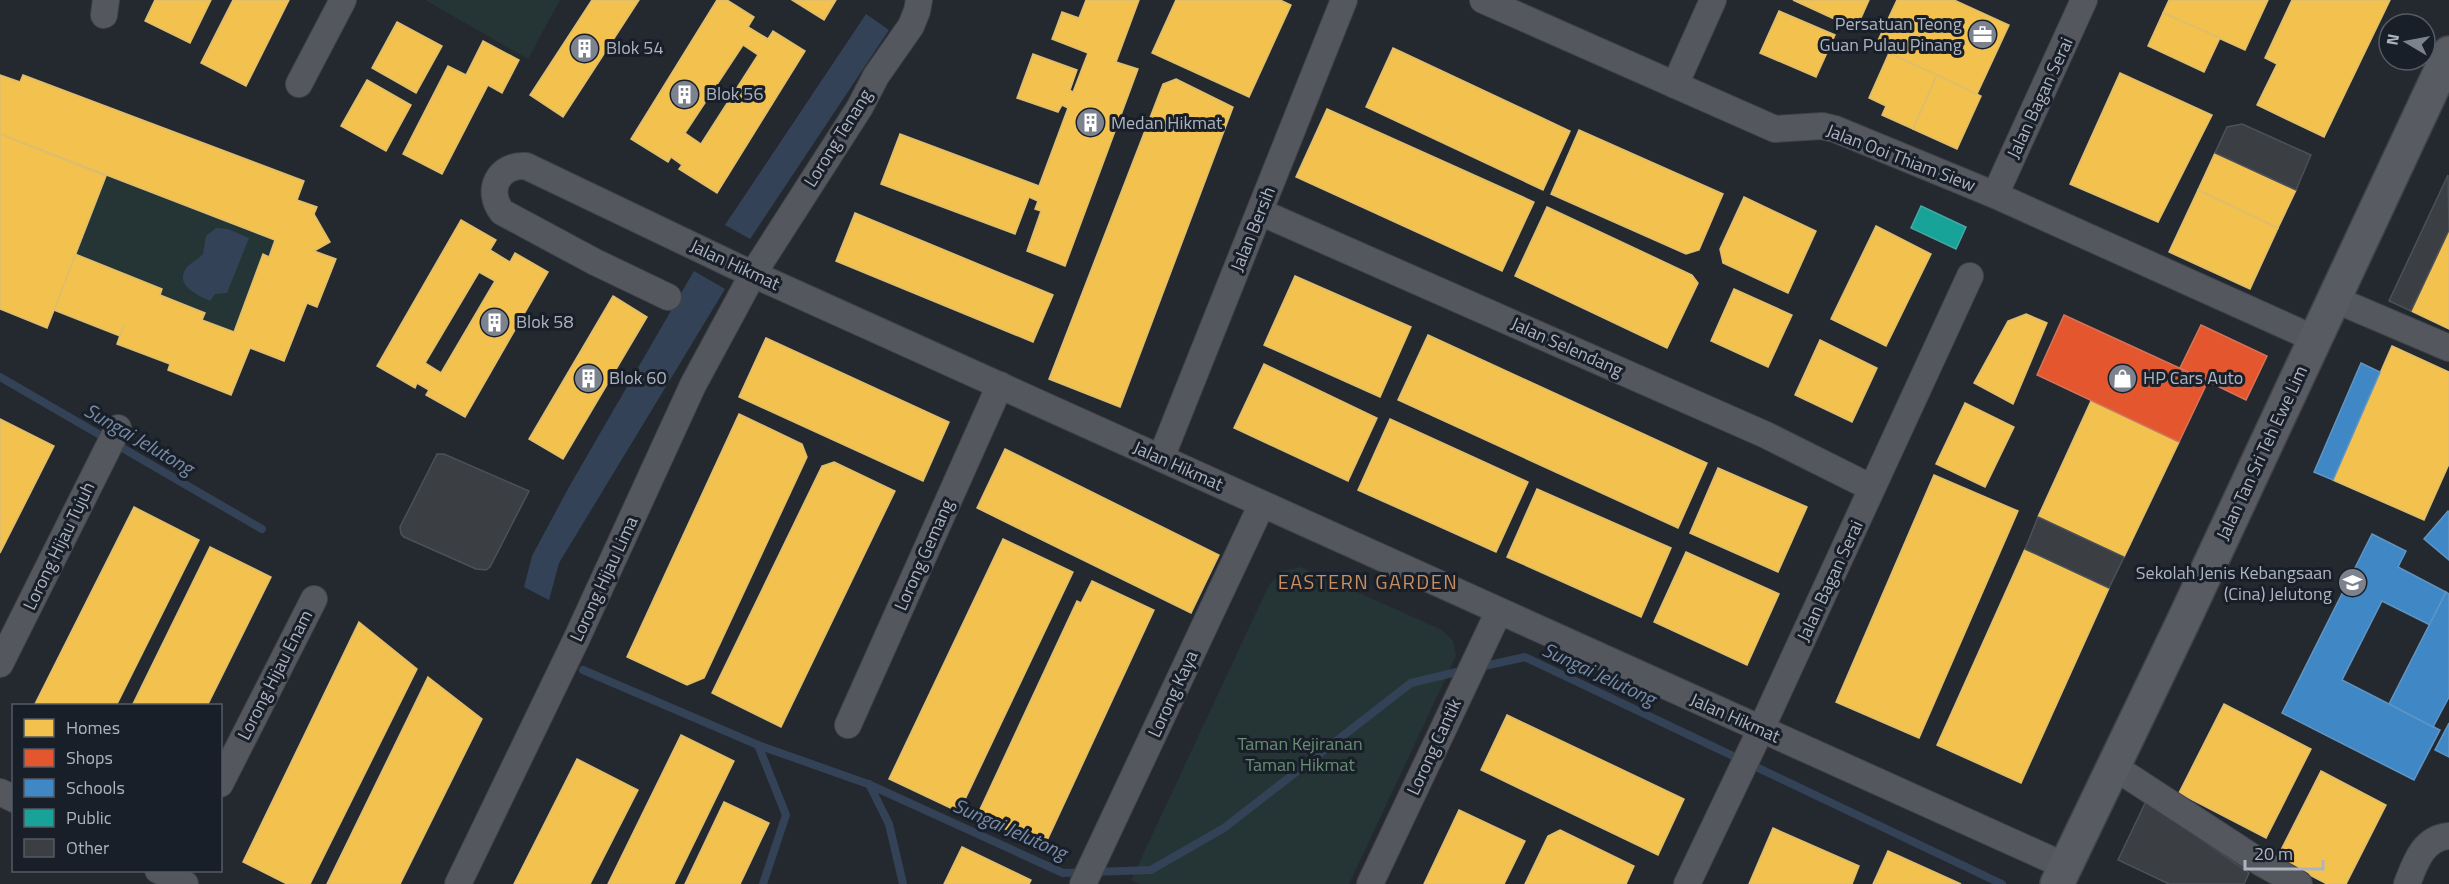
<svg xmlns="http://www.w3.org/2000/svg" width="2449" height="884" viewBox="0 0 2449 884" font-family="'Titillium Web',sans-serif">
<rect width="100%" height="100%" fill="#24292f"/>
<g fill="#253435">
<polygon points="425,0 560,0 528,59"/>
<polygon points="106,176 275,240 269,257 263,255 234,332 202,320 204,313 160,295 162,289 75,254"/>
<polygon points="1301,567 1442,630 1453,641 1456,656 1349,884 1139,884 1131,880 1269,585 1282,571"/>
</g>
<g fill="#344257">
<polygon points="866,14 889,30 750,239 725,225"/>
<path d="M216 228 228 229 249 238 227 293 215 294 210 301C197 295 172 284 188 266 192 262 198 259 203 254L206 236Z"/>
<polygon points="694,271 725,289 559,563 549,600 524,587 532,556 569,487"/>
</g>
<g fill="#f2c14e" stroke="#ddbd70" stroke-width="1.5" fill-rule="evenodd">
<polygon points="155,0 211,0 190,43 145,21"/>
<polygon points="233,0 289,0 246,86 201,63"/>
<polygon points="592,0 639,0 563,117 530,95"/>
<path d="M717 0H727L754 17 748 27 768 39 773 31 805 51 717 193 679 169 682 165 671 157 668 162 631 139ZM743 45 758 55 701 144 685 133Z"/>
<polygon points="792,0 836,0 824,20"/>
<polygon points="1086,0 1139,0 1116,62 1138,69 1065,266 1027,251 1041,211 1035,209 1038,201 1029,197 1015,234 881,184 900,134 1039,186 1068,108 1062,105 1058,112 1017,98 1033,54 1077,70 1070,90 1073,92 1088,53 1052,39 1062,12 1079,18"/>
<polygon points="1176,0 1280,0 1291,5 1249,97 1152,53"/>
<polygon points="1793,0 1869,0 1856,29"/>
<polygon points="1897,0 1954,0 2009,25 1977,94 1875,47"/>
<polygon points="2169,0 2268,0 2245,50 2163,13"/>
<polygon points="2292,0 2390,0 2324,137 2257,105 2277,64 2265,58"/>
<polygon points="1779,11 1835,35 1816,77 1760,53"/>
<polygon points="2163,13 2220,38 2204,72 2148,46"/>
<polygon points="397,22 442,46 416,93 372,68"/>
<polygon points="483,41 519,60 502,93 488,85 442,174 403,154 448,66 466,75"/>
<polygon points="1393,48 1570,131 1543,190 1366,107"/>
<polygon points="1889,53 1937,75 1913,129 1882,115 1886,106 1869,98"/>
<polygon points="2120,73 2212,115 2158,222 2070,184"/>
<polygon points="0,75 20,82 23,75 304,181 297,200 317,207 314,214 330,242 314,251 336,259 317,307 307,303 284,361 250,348 231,395 168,370 170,364 117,344 124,324 120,336 54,310 75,254 162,289 160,295 205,313 202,320 234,332 263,254 269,257 275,240 0,134"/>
<polygon points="1937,75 1981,96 1957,149 1913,129"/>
<polygon points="1176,79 1233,107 1120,407 1049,379 1163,84"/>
<polygon points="367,80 411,105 386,151 341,126"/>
<polygon points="1327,109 1534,202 1502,271 1296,177"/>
<polygon points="1579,130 1723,194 1699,250 1686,254 1551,194"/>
<polygon points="0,134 106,176 47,328 0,309"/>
<polygon points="2215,153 2296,190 2278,228 2198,190"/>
<polygon points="2198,190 2278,228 2250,289 2169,252"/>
<polygon points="1744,197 1816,231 1788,293 1723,263 1720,249"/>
<polygon points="1547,207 1692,275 1698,283 1667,348 1515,276"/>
<polygon points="855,213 1053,295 1033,342 836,261"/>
<path d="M461 220 496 240 490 250 510 262 515 253 548 272 465 417 426 395 429 390 417 383 415 388 377 366ZM479 272 495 281 441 373 425 363Z"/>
<polygon points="1876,226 1931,254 1886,346 1831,319"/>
<polygon points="2449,230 2449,329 2411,311"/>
<polygon points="1295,276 1411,327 1380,397 1264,345"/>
<polygon points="1734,289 1792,315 1768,367 1711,341"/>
<polygon points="613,296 647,317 563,459 529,439"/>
<polygon points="2026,314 2047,323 2013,404 1974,383 2008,321"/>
<polygon points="1428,335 1707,463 1678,528 1398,400"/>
<polygon points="766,338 949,422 923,481 739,397"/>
<polygon points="1820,340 1877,368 1852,422 1795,395"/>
<polygon points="2392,346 2449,372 2449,464 2424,520 2333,480"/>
<polygon points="1264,364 1377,418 1348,481 1234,428"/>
<polygon points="2091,401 2179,442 2124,557 2038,517"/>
<polygon points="1965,403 2014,427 1985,487 1936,464"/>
<polygon points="739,414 802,444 807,457 704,678 687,685 627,657"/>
<polygon points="0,419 54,446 0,553"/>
<polygon points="1390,419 1528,482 1496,552 1358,490"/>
<polygon points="1005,449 1219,555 1191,613 977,508"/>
<polygon points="834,462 895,491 781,727 712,693 822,466"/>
<polygon points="1718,468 1807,507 1778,572 1690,533"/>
<polygon points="1934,475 2018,511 1919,738 1836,702"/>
<polygon points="1537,489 1671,548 1641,617 1507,557"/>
<polygon points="134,507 199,540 116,706 34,706"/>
<polygon points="1003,539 1073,572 959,812 889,779"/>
<polygon points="210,547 271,577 207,706 132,706"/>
<polygon points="2025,549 2109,588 2021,783 1937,745"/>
<polygon points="1686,552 1779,594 1747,665 1654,622"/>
<polygon points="1092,581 1154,610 1044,847 977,816 1077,601 1081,603"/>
<polygon points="359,622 417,669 310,884 287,884 243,862"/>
<polygon points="428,677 482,719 400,884 327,884"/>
<polygon points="2224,704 2311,749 2266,838 2179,793"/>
<polygon points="1507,715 1684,799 1658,855 1481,770"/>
<polygon points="681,735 734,761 674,884 608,884"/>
<polygon points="577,759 638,790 590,884 514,884"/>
<polygon points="2321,771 2386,805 2346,884 2327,884 2277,858"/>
<polygon points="724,802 769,823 740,884 685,884"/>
<polygon points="1459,810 1525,841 1504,884 1424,884"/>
<polygon points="1773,828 1859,866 1852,884 1749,884"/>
<polygon points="1560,830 1634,866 1626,884 1525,884 1548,836"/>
<polygon points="962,847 1031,880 1029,884 944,884"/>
<polygon points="1888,851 1961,884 1873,884"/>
</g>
<g fill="#e4572e" stroke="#d4735a" stroke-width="1.5">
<polygon points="2064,315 2208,381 2179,442 2037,375"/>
<polygon points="2201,325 2267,356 2246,400 2180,368"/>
</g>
<g fill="#3f88c5" stroke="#6095c4" stroke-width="1.5">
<polygon points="2361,363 2380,372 2333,480 2314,472"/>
<polygon points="2448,511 2449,512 2449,560 2424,539"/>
<polygon points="2372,534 2406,551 2398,567 2446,592 2430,625 2382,601 2342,680 2440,730 2414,780 2282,713"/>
<polygon points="2446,592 2449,594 2449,697 2433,727 2389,704"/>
<polygon points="2449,723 2449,757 2435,750"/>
</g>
<polygon fill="#17a398" stroke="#44a8a4" stroke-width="1.5" points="1921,206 1966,227 1956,249 1911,228"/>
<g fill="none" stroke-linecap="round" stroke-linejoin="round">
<g stroke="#344257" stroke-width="8">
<polyline points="0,377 262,529"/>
<polyline points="1480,667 1525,657 2002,884"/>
<polyline points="583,670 758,745 868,784 1063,873 1151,870 1224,828 1411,683 1465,670"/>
<polyline points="758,745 786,815 763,884"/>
<polyline points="869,784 889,824 903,884"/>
</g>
</g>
<g fill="#3b3f44" stroke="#4c5057" stroke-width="1.5">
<polygon points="2242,124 2311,155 2296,190 2215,153 2227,127"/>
<polygon points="2448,175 2449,230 2411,311 2389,301"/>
<polygon points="437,454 444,454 529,491 490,567 486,570 476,569 404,537 401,534 400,527"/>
<polygon points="2038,517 2124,557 2109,588 2025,549"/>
<polygon points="2146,801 2249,873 2244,884 2169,884 2118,860"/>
</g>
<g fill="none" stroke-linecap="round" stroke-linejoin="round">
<defs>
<g id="minor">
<polyline points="1483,0 1775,129 1822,126 1835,129 1995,195 2315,339"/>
<polyline points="104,15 106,0"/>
<polyline points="299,84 343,0"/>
<polyline points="1675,85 1713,0"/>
<polyline points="1995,195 2084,0"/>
<polyline points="1260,212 1766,435 1872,488"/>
<path d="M668 297 595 262 502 212C485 190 499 164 526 166L735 266 2065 866"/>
<polyline points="2334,299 2449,348"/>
<polyline points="1161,458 1344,0"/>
<polyline points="0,664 118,428"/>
<polyline points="848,725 1000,385"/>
<polyline points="2113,766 2263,864 2299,884"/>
<polyline points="220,784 314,599"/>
<polyline points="0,792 14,799"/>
<polyline points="158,870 185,884"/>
<polyline points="458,884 576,640 693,385 753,274 860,107 876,76 911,26 917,11 919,0"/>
<polyline points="1083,884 1262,504"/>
<polyline points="1370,884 1499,611"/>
<polyline points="1687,884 1761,729 1970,276"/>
<path d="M2407 884C2415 863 2423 838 2449 836"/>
</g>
<polyline id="secondary" points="2057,884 2182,624 2449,53"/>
</defs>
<use href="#minor" stroke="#404348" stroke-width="28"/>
<use href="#secondary" stroke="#404348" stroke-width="36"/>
<use href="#minor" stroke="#54575d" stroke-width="26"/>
<use href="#secondary" stroke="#585b62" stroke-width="33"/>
</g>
<defs>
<symbol id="office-disc" viewBox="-11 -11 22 22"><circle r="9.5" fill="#7d838e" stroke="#191f28"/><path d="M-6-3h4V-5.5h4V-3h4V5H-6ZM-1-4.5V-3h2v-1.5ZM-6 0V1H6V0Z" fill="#fff"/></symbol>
<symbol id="building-disc" viewBox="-11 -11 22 22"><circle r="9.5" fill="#7d838e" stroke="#191f28"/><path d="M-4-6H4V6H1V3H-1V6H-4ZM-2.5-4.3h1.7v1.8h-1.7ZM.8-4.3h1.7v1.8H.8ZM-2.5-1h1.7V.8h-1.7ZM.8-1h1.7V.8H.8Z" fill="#fff"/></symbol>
<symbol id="shop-disc" viewBox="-11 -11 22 22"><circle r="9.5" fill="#7d838e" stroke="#191f28"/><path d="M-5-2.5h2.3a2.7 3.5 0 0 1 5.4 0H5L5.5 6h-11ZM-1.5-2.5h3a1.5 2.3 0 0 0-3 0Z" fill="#fff"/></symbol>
<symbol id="school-disc" viewBox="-11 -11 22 22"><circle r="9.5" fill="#7d838e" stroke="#191f28"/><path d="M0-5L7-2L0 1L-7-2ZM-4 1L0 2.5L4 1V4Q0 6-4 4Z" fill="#fff"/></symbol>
</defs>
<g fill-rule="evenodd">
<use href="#office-disc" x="1966" y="18" width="33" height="33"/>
<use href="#building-disc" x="568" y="32" width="33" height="33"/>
<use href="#building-disc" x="668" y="78" width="33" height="33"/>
<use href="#building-disc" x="1074" y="106" width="33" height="33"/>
<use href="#building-disc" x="478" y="306" width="33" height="33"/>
<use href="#building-disc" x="572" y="362" width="33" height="33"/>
<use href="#shop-disc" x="2106" y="362" width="33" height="33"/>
<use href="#school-disc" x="2336" y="566" width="33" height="33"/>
</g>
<g text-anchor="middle" stroke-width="6" stroke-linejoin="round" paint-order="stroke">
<g font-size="18" fill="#adb4c1" stroke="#191f28" text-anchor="start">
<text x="1962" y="30" text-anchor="end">Persatuan Teong<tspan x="1962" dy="21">Guan Pulau Pinang</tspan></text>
<text x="606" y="54">Blok 54</text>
<text x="706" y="100">Blok 56</text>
<text x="1111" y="129">Medan Hikmat</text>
<text x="516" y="328">Blok 58</text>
<text x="609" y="384">Blok 60</text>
<text x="2143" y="384">HP Cars Auto</text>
<text x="2332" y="579" text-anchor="end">Sekolah Jenis Kebangsaan<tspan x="2332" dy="21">(Cina) Jelutong</tspan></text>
</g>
<g font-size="18" fill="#adb4c1" stroke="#191f28">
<text transform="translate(2040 98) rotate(-65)" y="6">Jalan Bagan Serai</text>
<text transform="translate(838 138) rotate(-58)" y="6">Lorong Tenang</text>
<text transform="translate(1901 158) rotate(21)" y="6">Jalan Ooi Thiam Siew</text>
<text transform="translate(1253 229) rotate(-68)" y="6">Jalan Bersih</text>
<text transform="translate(735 265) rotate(25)" y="6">Jalan Hikmat</text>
<text transform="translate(1567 347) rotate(24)" y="6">Jalan Selendang</text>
<text transform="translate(2262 453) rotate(-65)" y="6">Jalan Tan Sri Teh Ewe Lim</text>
<text transform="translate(1178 466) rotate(24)" y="6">Jalan Hikmat</text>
<text transform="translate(59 546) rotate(-64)" y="6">Lorong Hijau Tujuh</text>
<text transform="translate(924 555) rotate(-66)" y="6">Lorong Gemang</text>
<text transform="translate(604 579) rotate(-65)" y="6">Lorong Hijau Lima</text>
<text transform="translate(1830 581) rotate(-65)" y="6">Jalan Bagan Serai</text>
<text transform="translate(275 675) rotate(-63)" y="6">Lorong Hijau Enam</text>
<text transform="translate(1173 694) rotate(-65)" y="6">Lorong Kaya</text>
<text transform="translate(1735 718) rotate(24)" y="6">Jalan Hikmat</text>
<text transform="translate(1434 747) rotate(-65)" y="6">Lorong Cantik</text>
</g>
<g font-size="18" fill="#678f71" stroke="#191f28">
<text x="1300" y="750">Taman Kejiranan<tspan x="1300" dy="21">Taman Hikmat</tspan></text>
</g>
<g font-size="20" font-style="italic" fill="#778ba8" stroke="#191f28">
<text transform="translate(139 439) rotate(30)" y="7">Sungai Jelutong</text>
<text transform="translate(1599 674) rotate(25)" y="7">Sungai Jelutong</text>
<text transform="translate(1010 829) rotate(24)" y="7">Sungai Jelutong</text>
</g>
<g font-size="20" letter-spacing="1.5" fill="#c98f60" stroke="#191f28">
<text x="1368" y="589">EASTERN GARDEN</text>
</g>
</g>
<rect x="12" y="704" width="210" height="168" fill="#191f28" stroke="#545b65" stroke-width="1.5"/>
<rect x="24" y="719" width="30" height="18" fill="#f2c14e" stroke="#545b65" stroke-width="1.5"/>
<text x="66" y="734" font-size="18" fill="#adb4c1">Homes</text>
<rect x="24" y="749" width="30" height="18" fill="#e4572e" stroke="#545b65" stroke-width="1.5"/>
<text x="66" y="764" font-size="18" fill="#adb4c1">Shops</text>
<rect x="24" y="779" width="30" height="18" fill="#3f88c5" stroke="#545b65" stroke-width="1.5"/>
<text x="66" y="794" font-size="18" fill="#adb4c1">Schools</text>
<rect x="24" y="809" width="30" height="18" fill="#17a398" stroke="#545b65" stroke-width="1.5"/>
<text x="66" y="824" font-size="18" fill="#adb4c1">Public</text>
<rect x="24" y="839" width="30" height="18" fill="#3b3f44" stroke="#545b65" stroke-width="1.5"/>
<text x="66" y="854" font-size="18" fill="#adb4c1">Other</text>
<g transform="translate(2407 42) rotate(280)"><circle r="28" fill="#191f28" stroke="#545b65" stroke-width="1.5"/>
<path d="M0-4.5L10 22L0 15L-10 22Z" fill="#7d838e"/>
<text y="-9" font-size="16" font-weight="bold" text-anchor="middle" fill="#adb4c1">N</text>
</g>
<path d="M2245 860v9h78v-9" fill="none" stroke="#adb4c1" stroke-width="3"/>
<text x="2254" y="860" font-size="18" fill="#adb4c1" stroke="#191f28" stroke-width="4.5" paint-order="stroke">20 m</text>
</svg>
